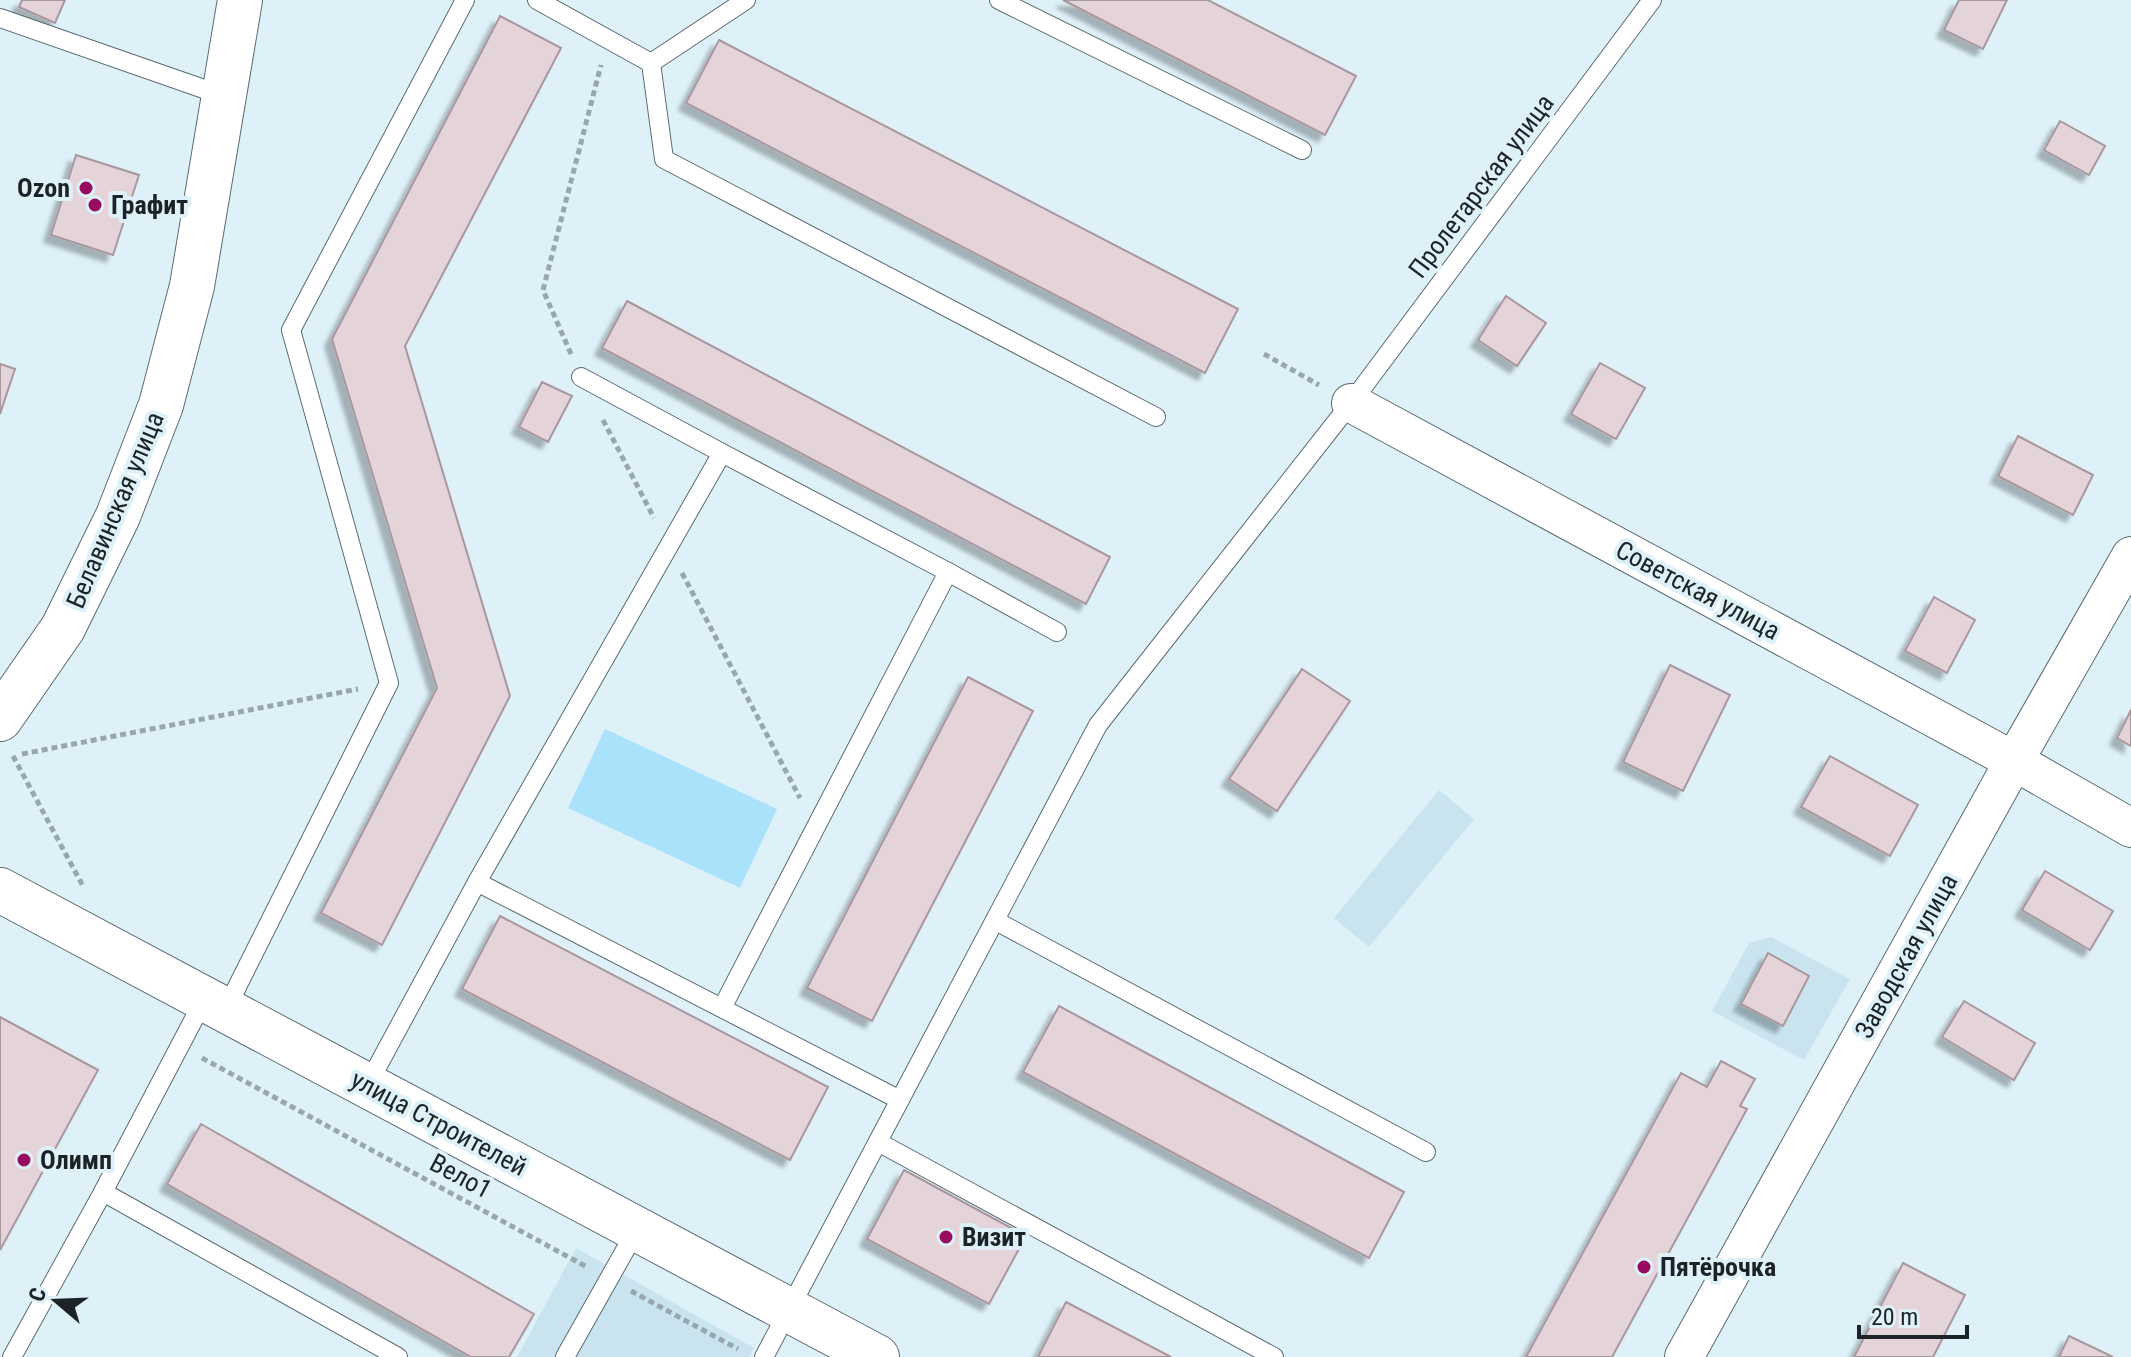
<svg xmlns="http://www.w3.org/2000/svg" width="2131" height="1357" viewBox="0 0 2131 1357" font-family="'Roboto Condensed',sans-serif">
<defs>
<filter id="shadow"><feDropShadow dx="-7" dy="7" stdDeviation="2" flood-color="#0004"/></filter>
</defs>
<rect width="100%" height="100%" fill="#def1f9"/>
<g fill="#c9e4ef">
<polygon points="1439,790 1474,819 1369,947 1334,918"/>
<polygon points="1771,937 1850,979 1804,1060 1712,1011 1749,943"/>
<polygon points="576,1248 754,1348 749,1357 517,1357"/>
</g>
<polygon fill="#a9e2fa" points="605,729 777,809 740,888 568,808"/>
<g fill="#e5d3da" stroke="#a9979e" stroke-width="2" filter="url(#shadow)">
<polygon points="22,0 65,0 55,23 19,7"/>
<polygon points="1063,0 1208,0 1356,76 1325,135"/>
<polygon points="1959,0 2007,0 1983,49 1944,30"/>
<polygon points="500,16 561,48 405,346 510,696 382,945 321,913 437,688 332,339"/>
<polygon points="719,40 1238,309 1205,373 686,103"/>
<polygon points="2060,121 2105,146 2089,175 2044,150"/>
<polygon points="76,155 139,175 113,255 51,235"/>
<polygon points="1506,296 1546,323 1517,366 1478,340"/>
<polygon points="627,301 1110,557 1086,604 602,348"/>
<polygon points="1600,363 1645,388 1616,439 1571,414"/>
<polygon points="0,364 15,369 0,414"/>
<polygon points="542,382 572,396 548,442 519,427"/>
<polygon points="2018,436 2093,475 2073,515 1998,476"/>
<polygon points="1934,597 1975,620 1947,673 1905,651"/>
<polygon points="1670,665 1730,695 1683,791 1623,762"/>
<polygon points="1302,669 1350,701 1277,811 1229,779"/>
<polygon points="968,677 1033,711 872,1021 807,988"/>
<polygon points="2131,710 2131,746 2117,738"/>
<polygon points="1830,756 1918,805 1890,856 1801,807"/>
<polygon points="2045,871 2113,911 2090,950 2022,910"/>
<polygon points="500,916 828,1087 790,1160 462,989"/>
<polygon points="1768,953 1809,976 1783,1026 1741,1004"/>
<polygon points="1964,1001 2035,1043 2014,1080 1942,1037"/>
<polygon points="1059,1006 1404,1192 1369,1258 1023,1072"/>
<polygon points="0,1017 98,1070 0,1250"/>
<polygon points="1721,1061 1755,1079 1740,1106 1747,1109 1612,1357 1526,1357 1681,1073 1707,1087"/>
<polygon points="201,1124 534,1314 509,1357 471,1357 167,1184"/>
<polygon points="904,1170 1026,1236 989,1304 867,1239"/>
<polygon points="1903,1263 1965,1295 1933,1357 1854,1357"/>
<polygon points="1066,1302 1171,1357 1038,1357"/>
<polygon points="2069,1336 2113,1357 2059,1357"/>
</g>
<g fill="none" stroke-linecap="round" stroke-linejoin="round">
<defs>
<g id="service">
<polyline points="537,0 651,63 746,0"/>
<polyline points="999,0 1302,150"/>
<polyline points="0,18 224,96"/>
<polyline points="651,63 664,159 1156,417"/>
<polyline points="948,572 1057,632"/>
<polyline points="477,882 722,453 581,377"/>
<polyline points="996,921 1426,1152"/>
<polyline points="205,998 103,1192 398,1357"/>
<polyline points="722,1008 948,572 722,453"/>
<polyline points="226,1009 389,683 291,330 465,0"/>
<polyline points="368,1084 477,882 900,1100"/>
<polyline points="878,1142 1274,1357"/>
<polyline points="12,1357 103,1192"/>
<polyline points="565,1357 637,1229"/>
<polyline points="764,1357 1098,725 1351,403 1652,0"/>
</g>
<g id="minor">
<polyline points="1351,403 2014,761 2131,828"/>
<polyline points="1684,1357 2014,761 2131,556"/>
</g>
<g id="secondary">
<polyline points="0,719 63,628 118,516 161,405 192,286 240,0"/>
<polyline points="0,890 877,1357"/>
</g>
</defs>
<use href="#service" stroke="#5b6b72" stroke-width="20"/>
<use href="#minor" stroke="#5b6b72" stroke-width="40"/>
<use href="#secondary" stroke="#5b6b72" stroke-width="46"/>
<g stroke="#98a6ad" stroke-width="5" stroke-dasharray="6 4" stroke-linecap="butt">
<polyline points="571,354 543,290 601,65"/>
<polyline points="1264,354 1319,385"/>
<polyline points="603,420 654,518"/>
<polyline points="682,573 800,798"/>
<polyline points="22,754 358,689"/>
<polyline points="13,756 84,888"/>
<polyline points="202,1058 587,1267"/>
<polyline points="631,1291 738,1349"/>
</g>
<use href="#service" stroke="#fff" stroke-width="18"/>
<use href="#minor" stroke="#fff" stroke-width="38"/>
<use href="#secondary" stroke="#fff" stroke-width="44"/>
</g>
<g fill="#980c60" stroke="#def1f9" stroke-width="3">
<circle cx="86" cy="188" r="8"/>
<circle cx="95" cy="205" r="8"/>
<circle cx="24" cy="1160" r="8"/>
<circle cx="946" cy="1237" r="8"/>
<circle cx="1644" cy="1267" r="8"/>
</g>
<g text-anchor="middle" stroke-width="8" stroke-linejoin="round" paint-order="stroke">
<g font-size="26" fill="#1c2326" stroke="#def1f9">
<text transform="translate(1481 186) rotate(-53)" y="9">Пролетарская улица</text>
<text transform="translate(115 510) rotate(-67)" y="9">Белавинская улица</text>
<text transform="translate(1698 590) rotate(28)" y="9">Советская улица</text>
<text transform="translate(1906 956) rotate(-61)" y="9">Заводская улица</text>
<text transform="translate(439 1123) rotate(28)" y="9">улица Строителей</text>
<text transform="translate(461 1176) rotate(28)" y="9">Вело1</text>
</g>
<g font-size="26" font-weight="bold" fill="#1c2326" stroke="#def1f9" text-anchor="start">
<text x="70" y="197" text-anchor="end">Ozon</text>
<text x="111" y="214">Графит</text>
<text x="40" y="1169">Олимп</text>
<text x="962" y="1246">Визит</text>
<text x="1660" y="1276">Пятёрочка</text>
</g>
</g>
<g transform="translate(56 1301) rotate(289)" stroke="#def1f9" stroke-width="6" paint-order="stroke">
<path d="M0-6L14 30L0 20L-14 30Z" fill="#1c2326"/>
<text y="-12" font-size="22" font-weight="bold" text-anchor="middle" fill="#1c2326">С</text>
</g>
<path d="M1859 1325v12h108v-12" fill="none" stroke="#1c2326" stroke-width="4"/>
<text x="1871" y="1325" font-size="24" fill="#1c2326" stroke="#def1f9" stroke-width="6" paint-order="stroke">20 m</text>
</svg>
